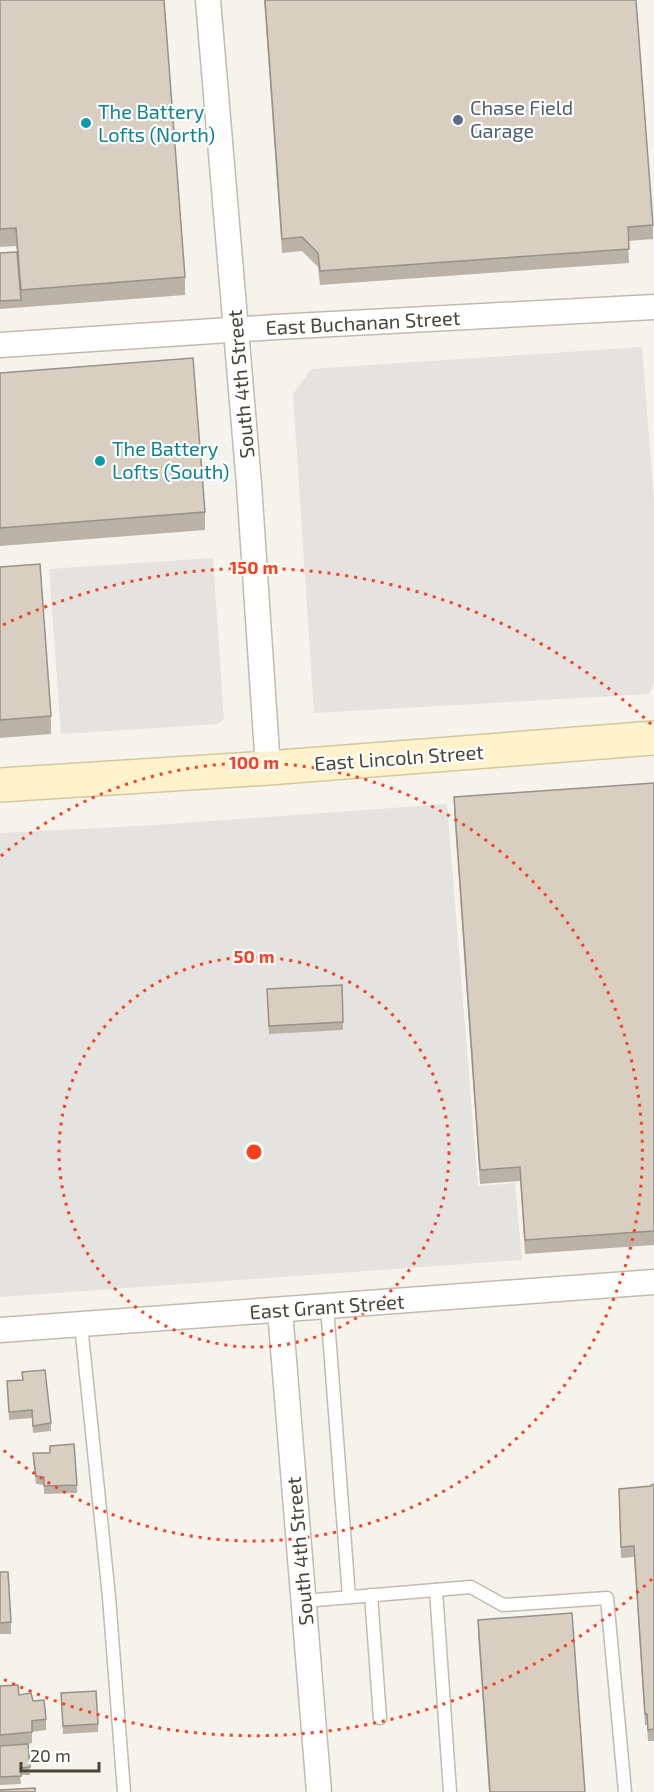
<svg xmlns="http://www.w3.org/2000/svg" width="654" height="1792" viewBox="0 0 654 1792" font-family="'Exo 2',sans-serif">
<rect width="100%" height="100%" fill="#f6f3ec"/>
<g fill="#e5e3e0">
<polygon points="642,347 654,501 654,682 649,694 314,713 293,394 311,369"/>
<polygon points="213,558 224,719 218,724 61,734 49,569"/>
<polygon points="447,804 478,1186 515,1183 522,1260 0,1297 0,833 157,825"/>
</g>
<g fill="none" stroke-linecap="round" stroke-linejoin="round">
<defs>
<g id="lane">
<polyline points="327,1307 349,1597"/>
<polyline points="81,1325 109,1597 124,1792"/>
<polyline points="436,1590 450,1792"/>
<polyline points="371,1595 380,1718"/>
<polyline points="304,1601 471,1587 503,1605 607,1598 625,1792"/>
</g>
<g id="street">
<polyline points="208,0 249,484 268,768"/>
<polyline points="0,345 276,327 654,307"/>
<polyline points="280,1311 319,1792"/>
<polyline points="0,1330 654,1282"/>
</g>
<polyline id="secondary" points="0,785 268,768 654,738"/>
</defs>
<use href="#lane" stroke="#c2bbae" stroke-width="15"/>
<use href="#street" stroke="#c2bbae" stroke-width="27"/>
<use href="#secondary" stroke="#d6c79b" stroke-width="36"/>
<use href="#lane" stroke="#fff" stroke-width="12"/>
<use href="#street" stroke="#fff" stroke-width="24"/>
<use href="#secondary" stroke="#fff3cd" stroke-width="33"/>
</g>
<g fill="#bab2a6">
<polygon points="0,0 185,277 185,295 0,309 0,253 17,252 16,246 0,247"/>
<polygon points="264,0 636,0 653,225 653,239 628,241 629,263 320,285 318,267 302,251 282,253"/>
<polygon points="0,373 205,512 205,530 0,546"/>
<polygon points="0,567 51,716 51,734 0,738"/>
<polygon points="654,783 654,1245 525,1254 520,1181 480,1184 454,811 454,797"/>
<polygon points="267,997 343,1022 343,1030 269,1034"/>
<polygon points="22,1372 51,1423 51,1431 33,1433 32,1418 9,1420 7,1381 22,1380"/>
<polygon points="33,1453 77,1485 77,1493 44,1494 44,1485 36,1484 33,1461"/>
<polygon points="654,1484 654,1741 648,1741 647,1725 645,1725 634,1557 621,1558 619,1500"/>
<polygon points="0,1572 11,1622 11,1634 0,1634"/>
<polygon points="478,1620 585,1792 489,1792 478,1634"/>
<polygon points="0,1686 33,1701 46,1719 46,1730 32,1732 32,1743 28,1744 30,1775 20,1775 21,1784 0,1785"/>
<polygon points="61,1693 98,1724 98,1732 63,1734"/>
</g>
<g fill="#d8cfc1" stroke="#979187" stroke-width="1.5">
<polygon points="0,0 164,0 185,277 21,290 16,228 0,229"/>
<polygon points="265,0 636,0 653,225 628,227 629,249 320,271 318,253 302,237 282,239"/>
<polygon points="17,252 21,300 0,301 0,253"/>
<polygon points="193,358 205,512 0,528 0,373"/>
<polygon points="40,564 51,716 0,720 0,567"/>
<polygon points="654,783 654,1231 525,1240 520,1167 480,1170 454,797"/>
<polygon points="342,985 343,1022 269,1026 267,989"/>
<polygon points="45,1370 51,1423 33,1426 32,1410 9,1412 7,1381 23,1380 22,1372"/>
<polygon points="74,1444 77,1485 44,1486 44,1477 36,1476 33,1453 50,1453 50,1446"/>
<polygon points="654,1484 654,1729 648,1730 647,1714 645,1714 634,1546 621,1547 619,1489 651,1486 651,1485"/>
<polygon points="0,1572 8,1572 11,1622 0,1623"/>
<polygon points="572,1613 585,1792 490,1792 478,1620"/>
<polygon points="18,1685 19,1695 31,1693 33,1701 44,1700 46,1719 32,1721 32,1732 0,1735 0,1686"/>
<polygon points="96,1691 98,1724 63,1726 61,1693"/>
<polygon points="28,1744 30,1767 20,1768 21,1776 0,1777 0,1746"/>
<polygon points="35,1788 35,1792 0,1792 0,1790"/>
</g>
<g fill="none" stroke="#fc3f1d" stroke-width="3" stroke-dasharray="3 6">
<circle cx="254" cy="1152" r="195"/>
<path d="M1 856A389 389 0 1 1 1 1448"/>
<path d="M652 1579A584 584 0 0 1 3 1679M3 625A584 584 0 0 1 652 725"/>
</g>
<circle fill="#5c6f8a" stroke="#fff" stroke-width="2" cx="458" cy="120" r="6"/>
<g fill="#0f9aa8" stroke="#fff" stroke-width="2">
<circle cx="86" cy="123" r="6"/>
<circle cx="100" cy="461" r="6"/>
</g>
<g text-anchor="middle" stroke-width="4.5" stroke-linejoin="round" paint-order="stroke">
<g font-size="20" fill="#4e5e75" stroke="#fff" text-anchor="start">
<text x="470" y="115">Chase Field<tspan x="470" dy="23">Garage</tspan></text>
</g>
<g font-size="20" fill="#0d838f" stroke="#fff" text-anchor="start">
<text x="98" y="119">The Battery<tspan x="98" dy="23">Lofts (North)</tspan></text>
<text x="112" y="456">The Battery<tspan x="112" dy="23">Lofts (South)</tspan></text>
</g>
<g font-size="20" fill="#4b4439" stroke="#fff">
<text transform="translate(363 323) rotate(-3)" y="7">East Buchanan Street</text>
<text transform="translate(241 384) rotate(-95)" y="7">South 4th Street</text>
<text transform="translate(399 758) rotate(-4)" y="7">East Lincoln Street</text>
<text transform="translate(327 1307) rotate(-4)" y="7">East Grant Street</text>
<text transform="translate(300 1551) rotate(-95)" y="7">South 4th Street</text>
</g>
</g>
<circle cx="254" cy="1152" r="9" fill="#fc3f1d" stroke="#fff" stroke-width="3"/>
<g font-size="18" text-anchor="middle" font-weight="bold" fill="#fc3f1d" stroke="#fff" stroke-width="4.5" stroke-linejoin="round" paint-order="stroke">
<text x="254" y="574">150 m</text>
<text x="254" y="769">100 m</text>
<text x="254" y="963">50 m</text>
</g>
<path d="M21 1762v9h78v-9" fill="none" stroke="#4b4439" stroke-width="3"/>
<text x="30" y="1762" font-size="18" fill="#4b4439" stroke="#ffffff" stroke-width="4.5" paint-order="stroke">20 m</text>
</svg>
